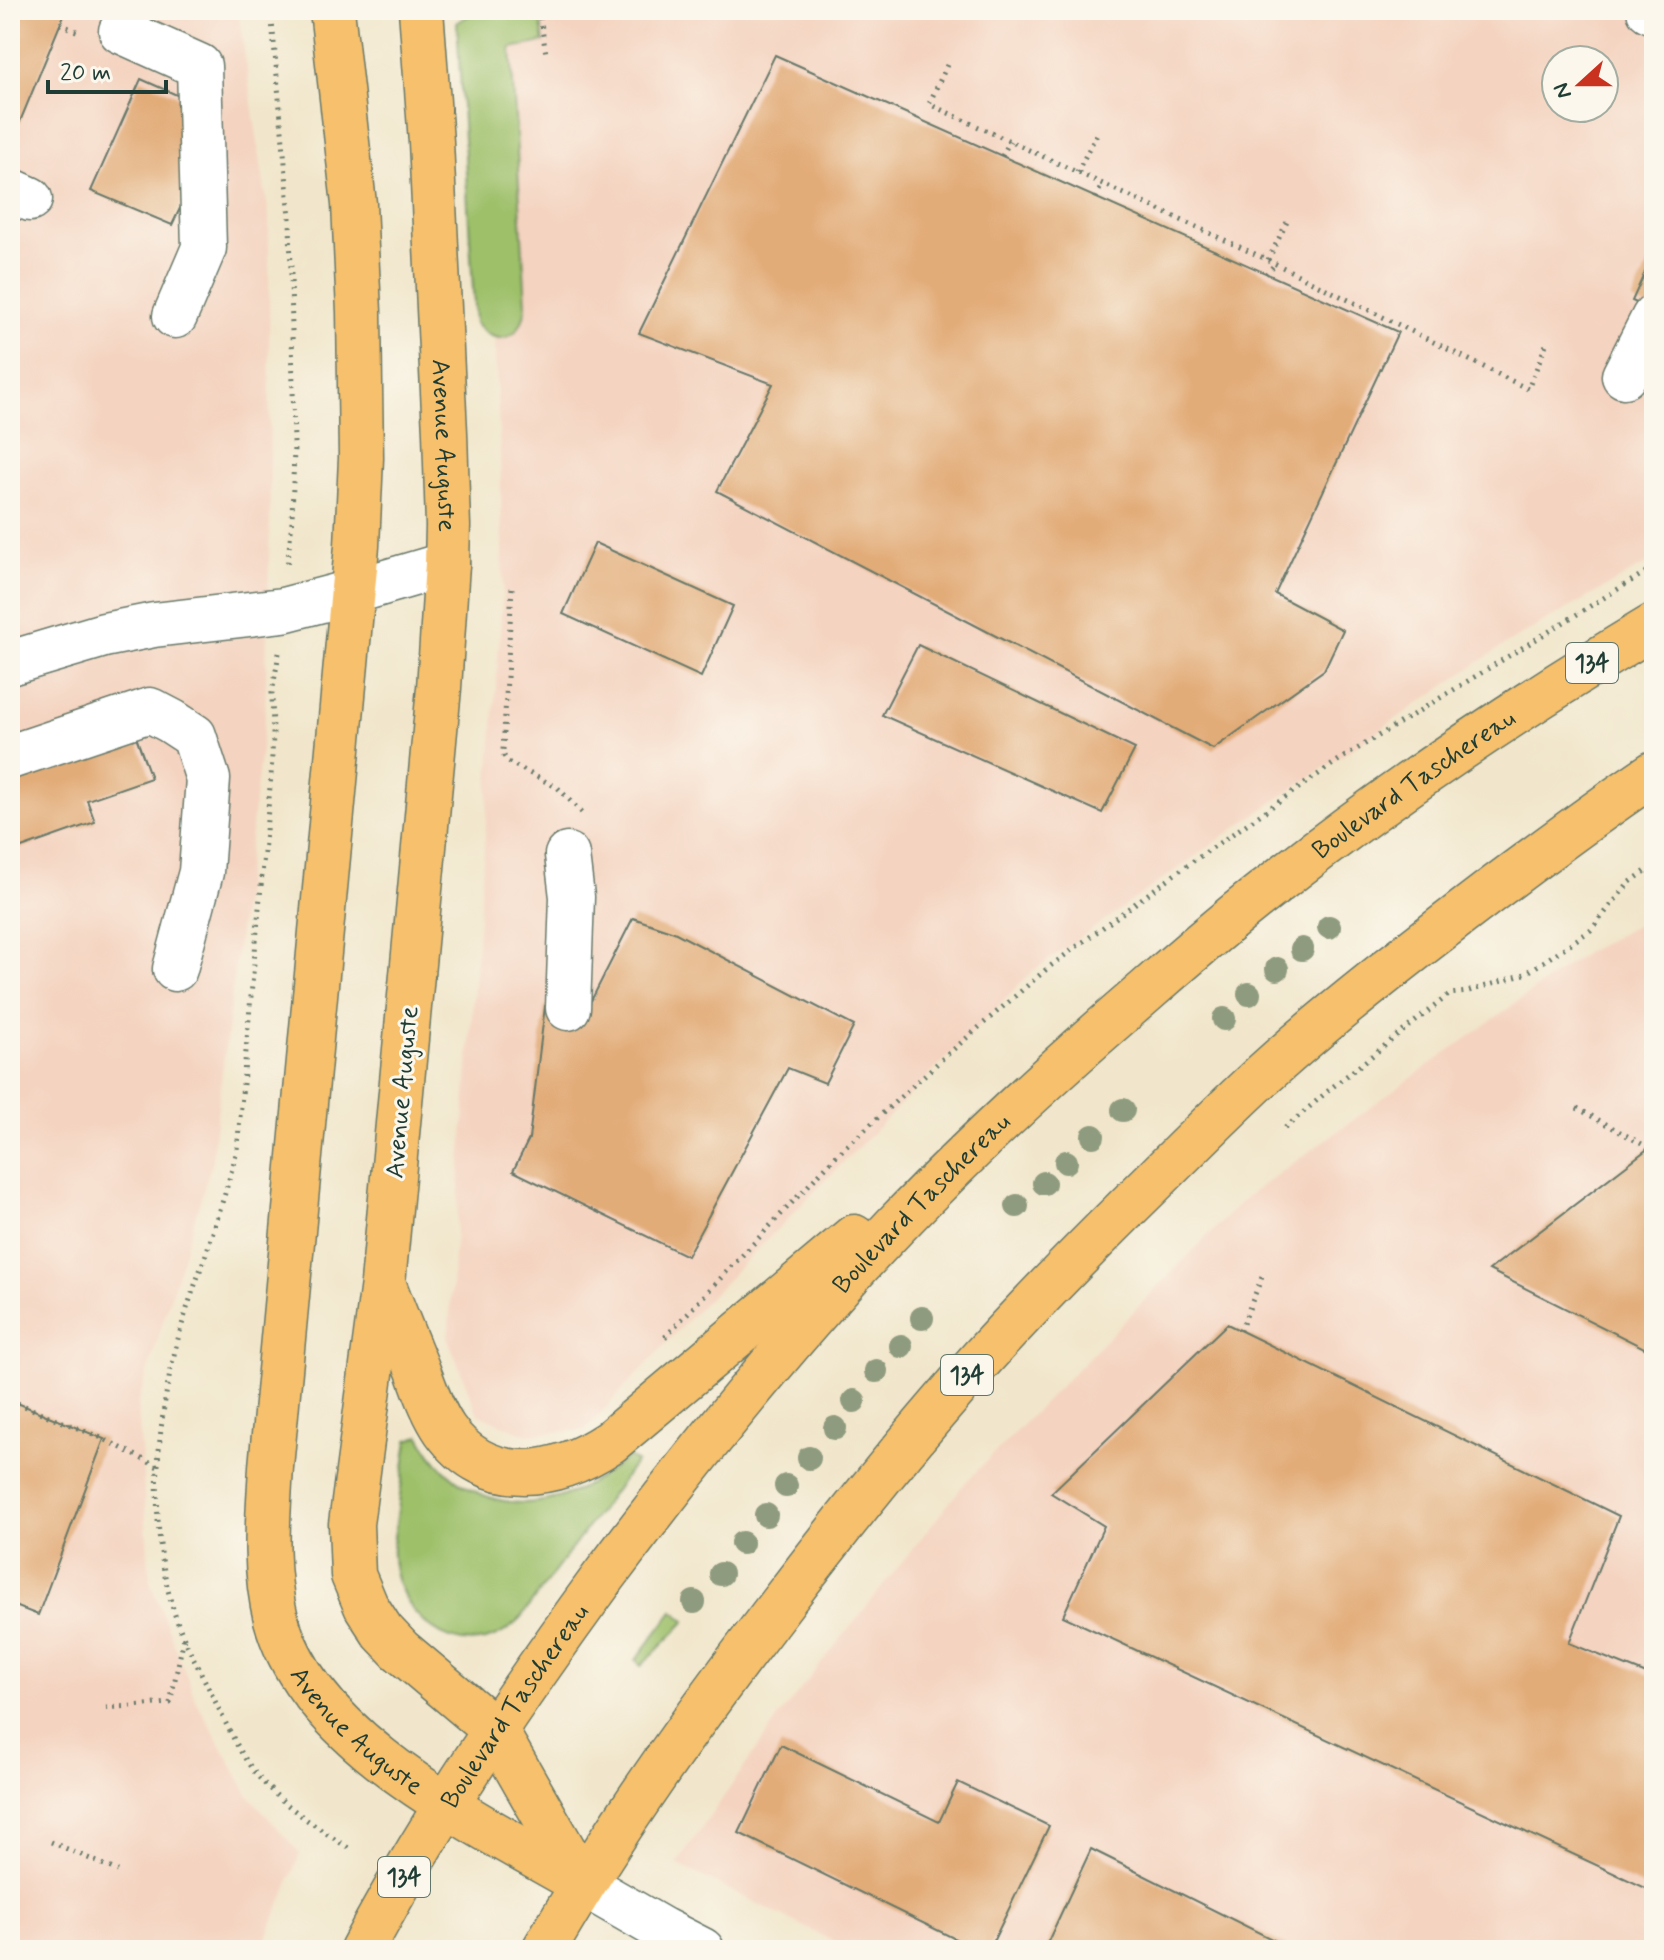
<svg xmlns="http://www.w3.org/2000/svg" width="1664" height="1960" viewBox="0 0 1664 1960" font-family="Mynerve,sans-serif">
<rect width="100%" height="100%" fill="#fbf7ec"/>
<filter id="ink" filterUnits="userSpaceOnUse"><feTurbulence type="fractalNoise" baseFrequency=".0125" numOctaves="2"/><feDisplacementMap in="SourceGraphic" scale="16" xChannelSelector="R" yChannelSelector="G"/><feConvolveMatrix kernelMatrix="1 2 1 2 8 2 1 2 1" color-interpolation-filters="sRGB"/></filter>
<filter id="wash" filterUnits="userSpaceOnUse"><feTurbulence type="fractalNoise" baseFrequency=".006" numOctaves="4" result="noise"/><feDisplacementMap in="SourceGraphic" scale="32" xChannelSelector="R" yChannelSelector="G"/><feGaussianBlur stdDeviation="1.8" result="paint"/><feColorMatrix in="noise" values="0 0 0 0 0 0 0 0 0 0 0 0 0 0 0 0 0 1.4 0 .05"/><feComposite in="paint" operator="in"/></filter>
<g filter="url(#wash)">
<rect width="100%" height="100%" fill="#f1e6cb"/>
<g fill="#f4d3c0" fill-rule="evenodd">
<polygon points="10,10 238,10 269,216 270,523 265,716 211,1165 138,1403 150,1582 196,1700 248,1794 300,1854 262,1950 10,1950"/>
<path d="M478 10H1654V560L1509 642 1247 820 1033 971 702 1305 585 1430 525 1434 478 1414 448 1339 503 591 500 450ZM1556 60H1604V108H1556Z"/>
<polygon points="1654,916 1654,1950 851,1950 677,1864 781,1714 965,1483 1245,1198 1588,951"/>
</g>
<g fill="#9dc069" stroke="#5e7e4e" stroke-width="2">
<path d="M477 10H539L544 42 511 48 526 304C524 337 498 351 475 323L457 23Z"/>
<path d="M420 1436C449 1493 511 1518 571 1493 592 1484 610 1471 628 1457L636 1462 518 1621C460 1676 388 1611 393 1544L408 1440Z"/>
<polygon points="673,1611 686,1621 641,1666 636,1660"/>
</g>
<g id="blocks">
<g fill="#e2ac78">
<polygon points="10,10 66,10 19,124 10,120"/>
<polygon points="775,55 1398,332 1275,594 1343,630 1324,670 1213,749 717,491 773,384 639,333"/>
<polygon points="141,79 188,100 194,179 172,225 91,191"/>
<polygon points="1654,252 1654,311 1632,301"/>
<polygon points="595,543 733,606 701,677 563,614"/>
<polygon points="918,645 1135,749 1102,813 882,715"/>
<polygon points="130,720 151,778 87,800 95,822 10,852 10,763"/>
<polygon points="633,918 674,932 854,1026 825,1083 788,1068 687,1256 513,1171 529,1139 545,1006 587,1009"/>
<polygon points="1654,1144 1654,1353 1489,1270"/>
<polygon points="1227,1324 1619,1516 1569,1643 1654,1677 1654,1892 1063,1616 1104,1526 1051,1493"/>
<polygon points="10,1400 104,1439 38,1615 10,1604"/>
<polygon points="781,1745 939,1822 958,1782 1049,1826 989,1950 978,1950 739,1833"/>
<polygon points="1091,1849 1294,1950 1044,1950"/>
</g>
</g>
</g>
<g filter="url(#ink)">
<use href="#blocks" fill-opacity="0" stroke="#687869" stroke-width="2"/>
<g fill="none" stroke-linecap="round" stroke-linejoin="round">
<defs>
<g id="minor">
<polyline points="1649,10 1654,12"/>
<polyline points="121,31 199,66 204,248 175,316"/>
<polyline points="10,190 30,199"/>
<polyline points="1624,376 1654,317"/>
<polyline points="10,663 104,635 154,625 283,610 352,592 447,564"/>
<polyline points="10,757 150,710 171,721 194,736 208,779 201,872 175,969"/>
<polyline points="567,855 572,897 568,1008"/>
<polyline points="583,1884 663,1930 702,1950"/>
</g>
<g id="major">
<path id="s1" d="M332 10 354 204 359 312 361 458 357 546 271 1467C268 1520 263 1567 276 1619 308 1743 480 1824 583 1884"/>
<path id="s2" d="M421 10 431 142 445 433 448 526 447 564 439 688 383 1283 351 1524 353 1575 366 1606 382 1631 400 1650 495 1730 582 1882"/>
<path d="M385 1288C395 1315 406 1341 417 1368 425 1389 432 1411 445 1430 488 1490 556 1478 610 1442L854 1237"/>
<path id="s3" d="M362 1950C431 1820 515 1698 602 1579 694 1456 790 1336 896 1225 970 1148 1048 1076 1129 1006 1176 965 1223 923 1273 885 1394 790 1522 705 1654 626"/>
<path d="M544 1950C614 1829 695 1716 780 1605 844 1521 911 1437 982 1358 1037 1297 1095 1239 1153 1182 1190 1145 1227 1108 1265 1073 1336 1009 1412 951 1488 893 1543 852 1597 811 1654 773"/>
</g>
</defs>
<use href="#minor" stroke="#687869" stroke-width="47"/>
<use href="#major" stroke="#687869" stroke-width="47"/>
<g stroke="#687869" stroke-width="5" stroke-dasharray="2 6" stroke-linecap="butt">
<polyline points="271,10 290,218 294,446 292,521 287,568"/>
<polyline points="539,10 546,54"/>
<polyline points="60,24 81,33"/>
<polyline points="947,65 929,104 1268,260 1528,389 1547,342"/>
<polyline points="1002,156 1010,141"/>
<polyline points="1077,172 1097,134"/>
<polyline points="1096,198 1102,184"/>
<polyline points="1268,260 1287,222"/>
<polyline points="1266,274 1275,264"/>
<polyline points="512,588 503,750 504,756 508,762 558,788 584,815"/>
<path d="M279 653 272 693 273 735 271 776 237 1150C228 1185 217 1220 206 1254 193 1290 180 1326 172 1364 154 1446 149 1540 177 1621 187 1647 201 1672 213 1697 227 1725 241 1758 262 1781 288 1809 321 1830 353 1851"/>
<polyline points="1577,1108 1649,1148"/>
<polyline points="1285,1128 1335,1085 1450,994 1467,992 1525,974 1591,930 1629,883 1654,865"/>
<polyline points="1240,1331 1262,1277"/>
<polyline points="665,1337 838,1154 941,1060 1049,967 1179,871 1339,760 1654,567"/>
<polyline points="10,1400 104,1439 158,1467"/>
<polyline points="106,1708 170,1703 184,1637"/>
<polyline points="51,1842 118,1871"/>
</g>
<use href="#minor" stroke="#fff" stroke-width="44"/>
<use href="#major" stroke="#f7c06c" stroke-width="44"/>
</g>
<g fill="#8f9b7f">
<circle cx="1329" cy="927" r="12"/>
<circle cx="1302" cy="949" r="12"/>
<circle cx="1277" cy="969" r="12"/>
<circle cx="1249" cy="994" r="12"/>
<circle cx="1224" cy="1019" r="12"/>
<circle cx="1123" cy="1110" r="12"/>
<circle cx="1093" cy="1136" r="12"/>
<circle cx="1066" cy="1162" r="12"/>
<circle cx="1044" cy="1183" r="12"/>
<circle cx="1017" cy="1206" r="12"/>
<circle cx="922" cy="1318" r="12"/>
<circle cx="901" cy="1346" r="12"/>
<circle cx="876" cy="1371" r="12"/>
<circle cx="854" cy="1401" r="12"/>
<circle cx="835" cy="1428" r="12"/>
<circle cx="809" cy="1458" r="12"/>
<circle cx="786" cy="1486" r="12"/>
<circle cx="766" cy="1515" r="12"/>
<circle cx="742" cy="1543" r="12"/>
<circle cx="721" cy="1574" r="12"/>
<circle cx="694" cy="1602" r="12"/>
</g>
</g>
<g text-anchor="middle" stroke-width="6" stroke-linejoin="round" paint-order="stroke">
<g fill="#fbf7ec" stroke="#61756b" stroke-width="2">
<rect x="1566" y="643" width="52" height="40" rx="6"/>
<rect x="941" y="1355" width="52" height="40" rx="6"/>
<rect x="378" y="1857" width="52" height="40" rx="6"/>
</g>
<g font-size="24" font-weight="bold" fill="#1f3d34">
<text x="1592" y="671">134</text>
<text x="967" y="1383">134</text>
<text x="404" y="1885">134</text>
</g>
<g font-size="26" fill="#1f3d34" stroke="#fbf7ec">
<text dy="9" stroke="none"><textPath href="#s2" startOffset="436">Avenue Auguste</textPath></text>
<text dy="9" stroke="none"><textPath href="#s3" startOffset="1584">Boulevard Taschereau</textPath></text>
<text transform="translate(401 1092) rotate(-85)" y="9">Avenue Auguste</text>
<text dy="9" stroke="none"><textPath href="#s3" startOffset="936">Boulevard Taschereau</textPath></text>
<text dy="9" stroke="none"><textPath href="#s3" startOffset="288">Boulevard Taschereau</textPath></text>
<text dy="9" stroke="none"><textPath href="#s1" startOffset="1756">Avenue Auguste</textPath></text>
</g>
</g>
<rect width="1664" height="1960" fill="none" stroke="#fbf7ec" stroke-width="40"/>
<g transform="translate(1580 84) rotate(249)"><circle r="38" fill="#fbf7ec" stroke="#a3ada2" stroke-width="2"/>
<path d="M0-6L14 30L0 20L-14 30Z" fill="#c8321e"/>
<text y="-12" font-size="22" font-weight="bold" text-anchor="middle" fill="#1f3d34">N</text>
</g>
<path d="M48 80v12h118v-12" fill="none" stroke="#1f3d34" stroke-width="4"/>
<text x="60" y="80" font-size="24" fill="#1f3d34" stroke="#fbf7ec" stroke-width="6" paint-order="stroke">20 m</text>
</svg>
